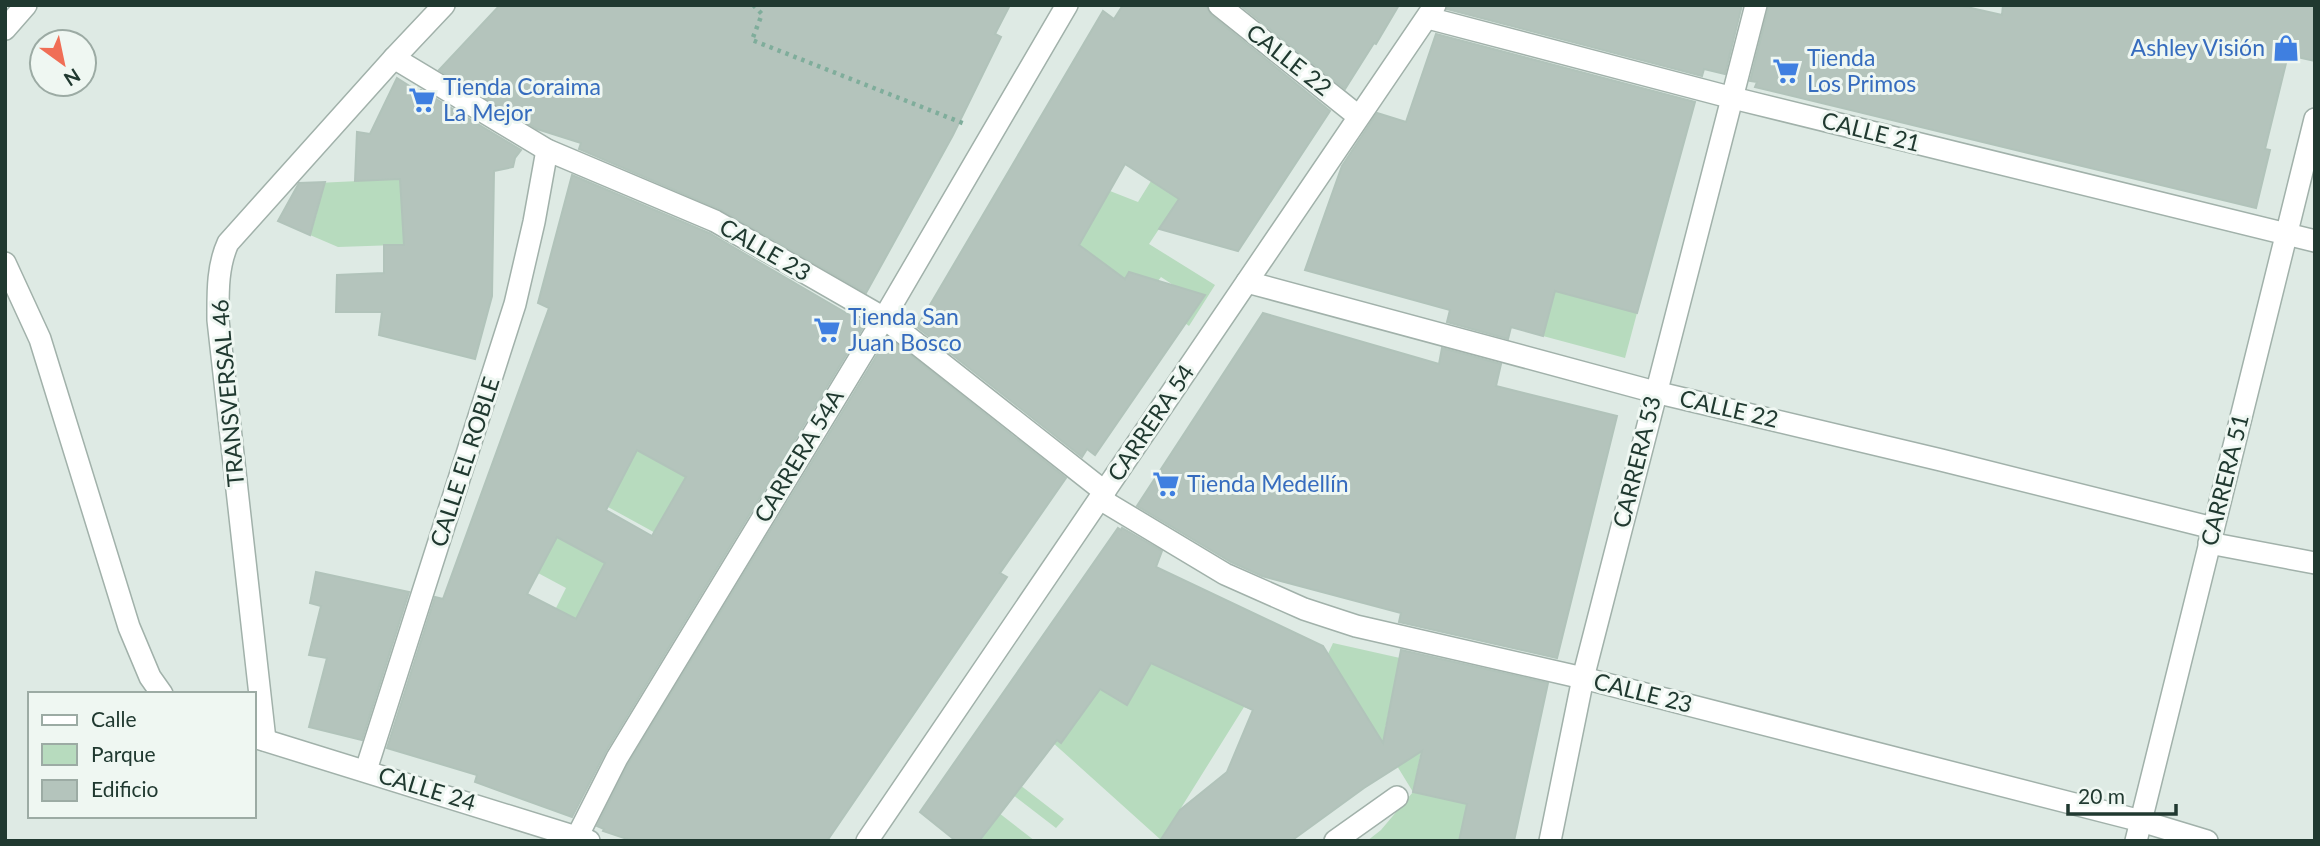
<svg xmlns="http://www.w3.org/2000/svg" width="2320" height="846" viewBox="0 0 2320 846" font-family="Lato,sans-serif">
<rect width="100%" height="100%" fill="#deeae4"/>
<g fill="#b7dbbe">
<polygon points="1164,160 1179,199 1149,244 1215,285 1189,326 1185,323 1199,302 1161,277 1147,295 1077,248 1110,191 1138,202"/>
<polygon points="400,179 402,218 426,218 426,244 338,247 310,235 317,213 309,210 317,183"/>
<polygon points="1537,228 1555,290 1637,313 1625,358 1543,336"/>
<polygon points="725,387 670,541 608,507 637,450 665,466 691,420"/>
<polygon points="595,531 627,551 564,643 544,632 566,588 538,573 557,537 584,552"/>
<polygon points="1333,643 1400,658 1385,729 1424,737 1413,791 1467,804 1459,841 1367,841 1381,830 1413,792 1350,689 1306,702"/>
<polygon points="1151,662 1217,680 1257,712 1244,707 1161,840 1001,696 1004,693 1061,743 1100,689"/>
<polygon points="1020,785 1064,819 1056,828 1013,795"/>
<polygon points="999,813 1035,841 978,841"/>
</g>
<g fill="#b4c4bc" stroke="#b1c3ba" stroke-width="2" fill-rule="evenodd">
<polygon points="500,5 1010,5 995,34 1001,37 953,135 866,293 721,210 579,149 581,143 537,129 439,70"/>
<polygon points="1123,5 1206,5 1211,15 1330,111 1238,251 1159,229 1179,199 1125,164 1079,245 1125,279 1129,272 1205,295 1095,455 1087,449 1082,457 917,327 1103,11 1114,19"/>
<polygon points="1240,5 1399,5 1376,44 1374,43 1345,89"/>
<polygon points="1448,5 1742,5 1725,74 1704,69 1702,76 1447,9"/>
<polygon points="1769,5 1958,5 2002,15 2003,5 2315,5 2315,61 2288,55 2265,149 2270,150 2256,208 1755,87 1757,82 1750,81"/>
<polygon points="1436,34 1695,102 1637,313 1555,291 1543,336 1511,327 1508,339 1447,322 1450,310 1305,270 1342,166 1377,113 1406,122"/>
<polygon points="397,78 419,92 421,90 521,150 515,158 513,167 494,171 492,296 475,359 379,335 382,312 336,312 337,275 384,273 384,245 404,245 400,179 355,181 357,132 370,134"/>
<path d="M572 175 709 233 865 324 606 751 572 817 475 782 477 775 387 748 435 597 443 599 549 308 538 303ZM637 450 686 477 652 536 606 510ZM557 537 605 563 576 619 527 594Z"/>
<polygon points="325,182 310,235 278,221 299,183"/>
<polygon points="1263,313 1439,364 1442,348 1501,364 1496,386 1617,416 1557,658 1399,622 1401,613 1262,576 1231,562 1137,506"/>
<polygon points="888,337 1066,478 1000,573 1007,577 827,841 633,841 603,831 604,829 597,826 628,764"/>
<polygon points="1118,528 1121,530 1122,528 1162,551 1156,567 1323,646 1383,743 1401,650 1548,683 1514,841 1459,841 1467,804 1413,792 1422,751 1364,788 1291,841 1160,841 1180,810 1227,772 1253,710 1151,663 1127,705 1100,689 1061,743 1057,740 979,841 956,841 920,812"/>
<polygon points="316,572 409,592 362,740 309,727 327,658 309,655 321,606 310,603"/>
</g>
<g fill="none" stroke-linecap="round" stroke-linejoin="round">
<defs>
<g id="minor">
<polyline points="1219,5 1358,116"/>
<polyline points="1428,18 1733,98 2315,241"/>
<polyline points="5,29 26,5"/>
<polyline points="394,58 547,150 715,221 884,318 1105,492"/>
<polyline points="5,263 40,339 129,627 150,677 162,694"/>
<polyline points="1247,282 1655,392 1941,460 2213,528"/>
<polyline points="1100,499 1225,574 1304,609 1356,626 1583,678 2141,821 2207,841"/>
<polyline points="2209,543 2315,563"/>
<polyline points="254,737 589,841"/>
<path d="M265 740 218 320C218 294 217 267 228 243L394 58 444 5"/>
<polyline points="366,770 515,304 534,222 547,150"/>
<polyline points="577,837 617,758 884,318 1067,5"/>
<polyline points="867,841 1435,5"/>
<polyline points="1335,841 1397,797"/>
<polyline points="1550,841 1583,678 1756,5"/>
<polyline points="2136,841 2315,119"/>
</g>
</defs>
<use href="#minor" stroke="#a1b1aa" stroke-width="24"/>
<polyline stroke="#7fad9b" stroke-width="4.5" stroke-dasharray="3.5 5" stroke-linecap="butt" points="753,5 762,14 752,40 965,124"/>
<use href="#minor" stroke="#fff" stroke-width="21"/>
</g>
<defs>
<symbol id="shop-bare" viewBox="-9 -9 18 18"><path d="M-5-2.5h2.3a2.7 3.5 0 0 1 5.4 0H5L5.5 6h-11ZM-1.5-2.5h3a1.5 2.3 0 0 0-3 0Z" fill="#3f7fe0" stroke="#eff7f2" stroke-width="2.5" paint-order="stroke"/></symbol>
<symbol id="supermarket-bare" viewBox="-9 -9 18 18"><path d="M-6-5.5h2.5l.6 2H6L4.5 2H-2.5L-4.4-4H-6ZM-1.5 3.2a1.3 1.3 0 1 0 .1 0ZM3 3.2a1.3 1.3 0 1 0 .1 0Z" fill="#3f7fe0" stroke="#eff7f2" stroke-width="2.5" paint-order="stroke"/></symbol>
</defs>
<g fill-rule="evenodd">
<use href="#shop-bare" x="2267" y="29" width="38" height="38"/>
<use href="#supermarket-bare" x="1767" y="52" width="38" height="38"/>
<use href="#supermarket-bare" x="403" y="81" width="38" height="38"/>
<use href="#supermarket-bare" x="808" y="311" width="38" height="38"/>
<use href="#supermarket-bare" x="1147" y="465" width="38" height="38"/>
</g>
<g text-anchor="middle" stroke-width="6" stroke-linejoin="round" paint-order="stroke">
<g font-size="23" fill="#366cbe" stroke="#eff7f2" text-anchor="start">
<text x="2265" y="56" text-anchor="end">Ashley Visión</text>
<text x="1807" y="66">Tienda<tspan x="1807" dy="26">Los Primos</tspan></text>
<text x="443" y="95">Tienda Coraima<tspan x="443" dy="26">La Mejor</tspan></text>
<text x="848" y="325">Tienda San<tspan x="848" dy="26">Juan Bosco</tspan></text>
<text x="1187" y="492">Tienda Medellín</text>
</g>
<g font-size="23" fill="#203930" stroke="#eff7f2">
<text transform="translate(1289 60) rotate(38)" y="8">CALLE 22</text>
<text transform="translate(1871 132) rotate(14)" y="8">CALLE 21</text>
<text transform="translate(765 250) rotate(30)" y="8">CALLE 23</text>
<text transform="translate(228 393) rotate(-95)" y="8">TRANSVERSAL 46</text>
<text transform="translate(1729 409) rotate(13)" y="8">CALLE 22</text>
<text transform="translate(1151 423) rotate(-56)" y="8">CARRERA 54</text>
<text transform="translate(799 456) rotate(-59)" y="8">CARRERA 54A</text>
<text transform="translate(465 462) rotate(-72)" y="8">CALLE EL ROBLE</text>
<text transform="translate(1637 462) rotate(-76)" y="8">CARRERA 53</text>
<text transform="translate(2225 480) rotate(-76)" y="8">CARRERA 51</text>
<text transform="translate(1643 693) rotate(14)" y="8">CALLE 23</text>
<text transform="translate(427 789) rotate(17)" y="8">CALLE 24</text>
</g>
</g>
<rect width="2320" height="846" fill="none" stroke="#203930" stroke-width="14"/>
<rect x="28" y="692" width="228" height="126" fill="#eff7f2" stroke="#9caba4" stroke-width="2"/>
<rect x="42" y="715" width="35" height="10" fill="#ffffff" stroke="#9caba4" stroke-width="2"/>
<text x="91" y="727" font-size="21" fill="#203930">Calle</text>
<rect x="42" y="744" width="35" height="21" fill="#b7dbbe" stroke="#9caba4" stroke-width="2"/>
<text x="91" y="762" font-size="21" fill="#203930">Parque</text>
<rect x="42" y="780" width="35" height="21" fill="#b4c4bc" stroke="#9caba4" stroke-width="2"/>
<text x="91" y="797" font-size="21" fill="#203930">Edificio</text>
<g transform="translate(63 63) rotate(147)"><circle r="33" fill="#eff7f2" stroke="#9caba4" stroke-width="2"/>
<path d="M0-5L12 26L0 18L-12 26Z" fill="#f06e56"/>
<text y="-10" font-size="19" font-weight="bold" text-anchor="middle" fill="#203930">N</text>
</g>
<path d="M2068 804v10h108v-10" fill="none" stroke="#203930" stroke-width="3.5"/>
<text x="2078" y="804" font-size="21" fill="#203930" stroke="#eff7f2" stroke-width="5" paint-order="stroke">20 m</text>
</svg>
